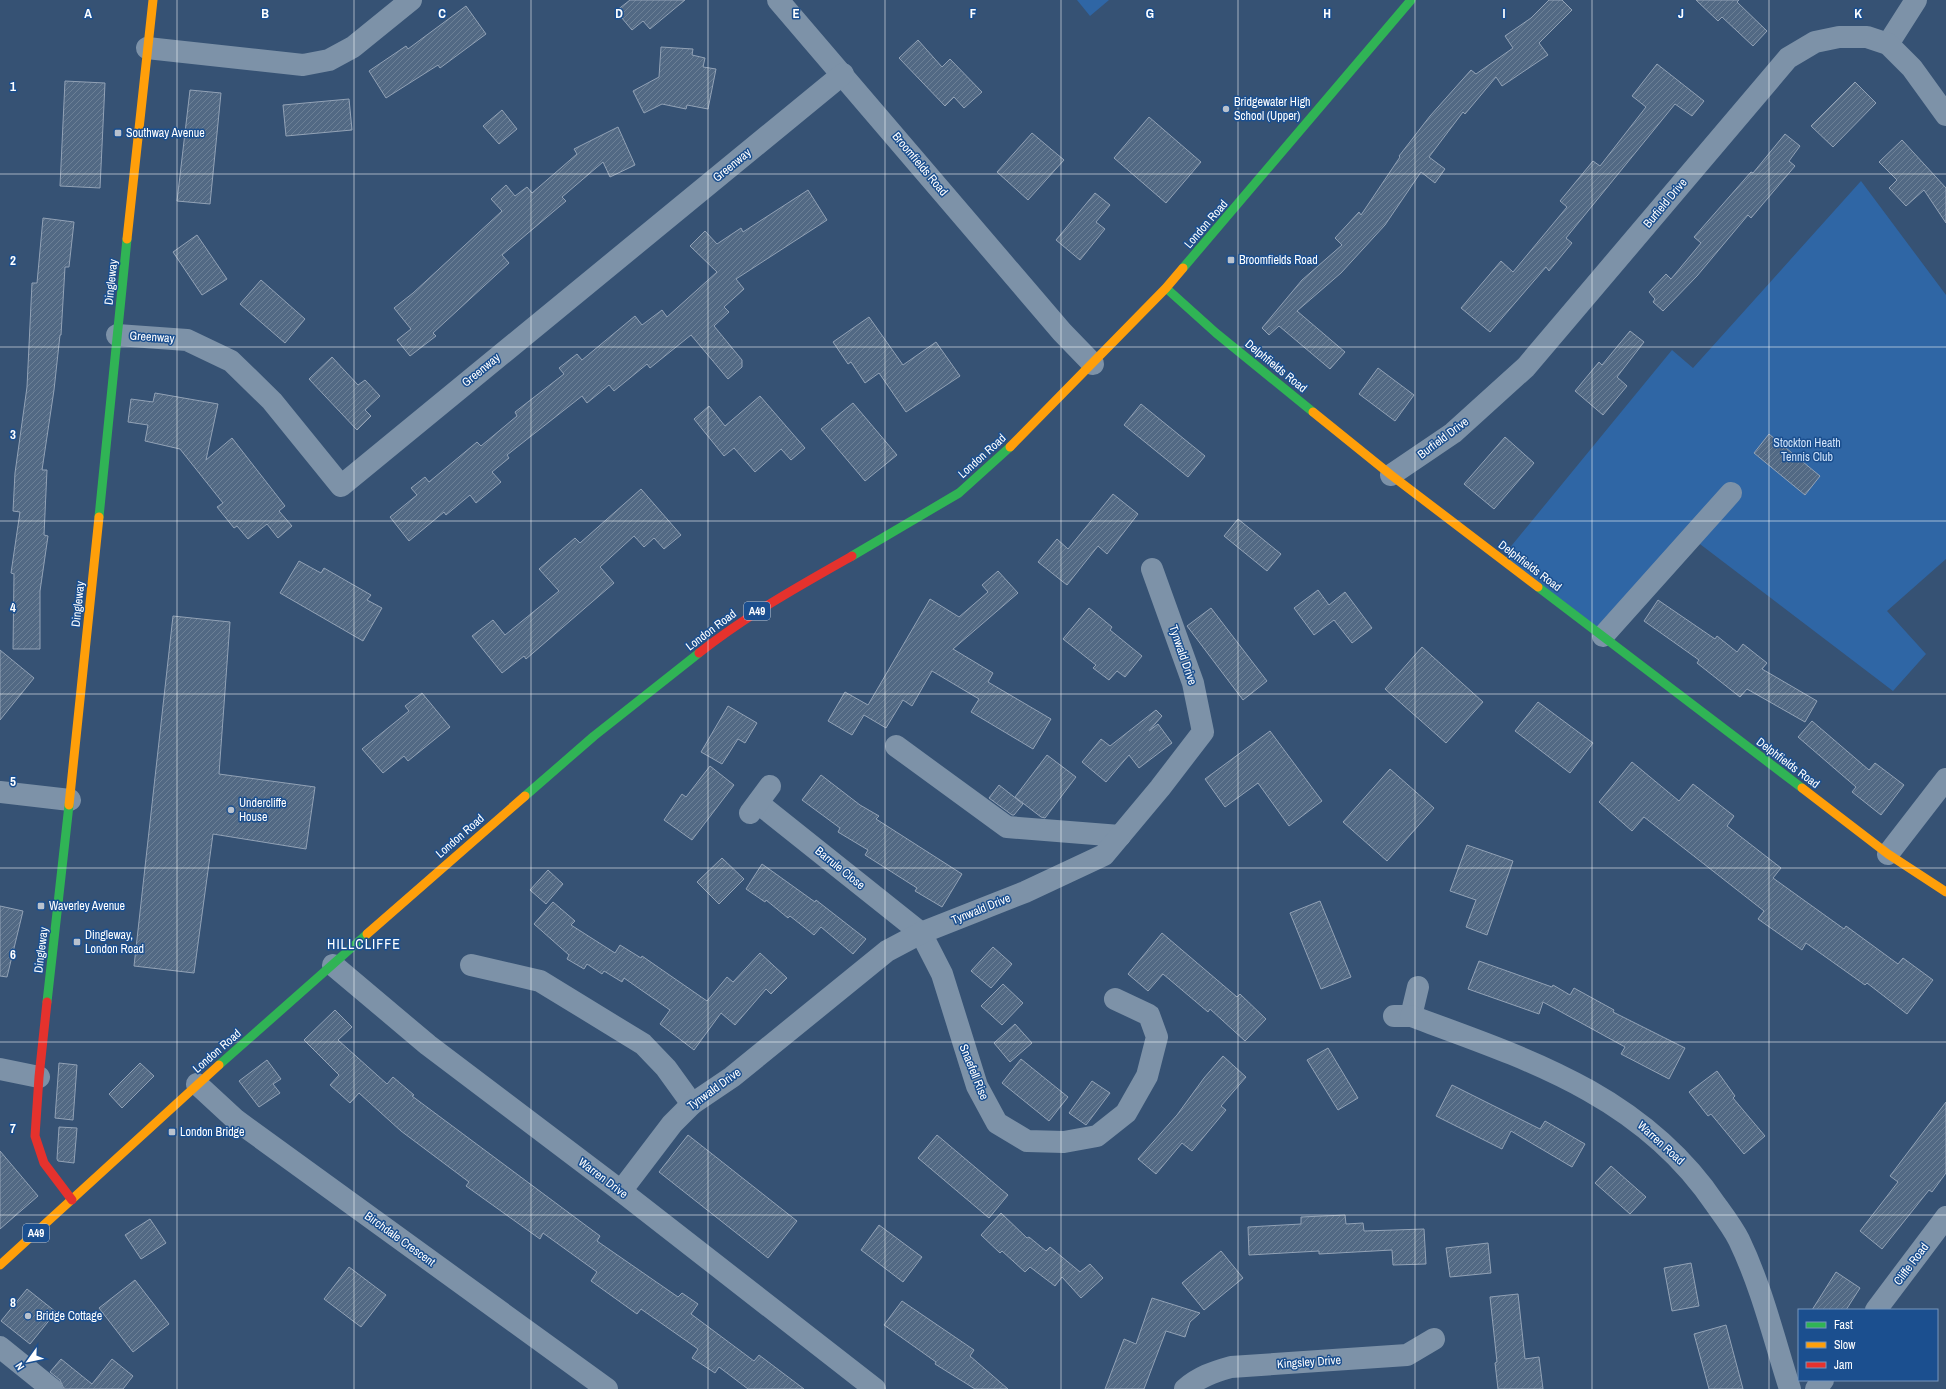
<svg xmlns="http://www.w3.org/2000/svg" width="1946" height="1389" viewBox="0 0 1946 1389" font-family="'Archivo Narrow',sans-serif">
<defs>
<pattern id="building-hatch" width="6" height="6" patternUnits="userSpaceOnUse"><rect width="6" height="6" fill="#526984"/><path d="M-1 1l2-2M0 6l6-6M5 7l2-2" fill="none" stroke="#6c8096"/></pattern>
</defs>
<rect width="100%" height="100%" fill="#365274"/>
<g fill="#2f66a5">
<polygon points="1077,0 1109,0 1090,16"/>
<polygon points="1861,181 1946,295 1946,559 1887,611 1926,654 1893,691 1692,538 1603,636 1503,561 1510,552 1508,550 1672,350 1693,368"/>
</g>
<g fill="url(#building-hatch)" stroke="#92a2b6">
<polygon points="630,0 685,0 650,29 643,21 632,30 616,11"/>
<polygon points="1549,0 1562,0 1572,10 1539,43 1548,55 1502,86 1496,77 1465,114 1463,112 1429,157 1445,169 1435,183 1421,172 1385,225 1341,273 1297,311 1345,352 1330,369 1279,326 1269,335 1262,328 1302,280 1342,245 1335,238 1359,212 1361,215 1400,157 1399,156 1430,116 1471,70 1476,74 1513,48 1505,36 1531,18"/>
<polygon points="1696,0 1739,0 1737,2 1767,31 1753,46 1722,17 1718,21"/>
<polygon points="466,6 486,34 440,68 438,65 386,98 369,71 406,46 408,49"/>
<polygon points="918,40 942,67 950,59 982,92 964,108 954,97 945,106 899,58"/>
<polygon points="661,47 693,49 692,55 705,58 703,67 716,69 708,109 687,105 686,109 662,104 644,113 633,91 659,77"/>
<polygon points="1657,64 1704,101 1692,116 1675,104 1566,238 1572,243 1549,271 1546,267 1490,332 1461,308 1501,261 1513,272 1567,207 1560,201 1593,161 1600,166 1646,107 1632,96"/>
<polygon points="65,81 105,83 100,188 60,186"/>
<polygon points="1855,82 1876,103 1833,147 1811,126"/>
<polygon points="190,90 221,93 210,204 177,201"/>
<polygon points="349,99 352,130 286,136 283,105"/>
<polygon points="502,110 517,129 499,144 483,126"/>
<polygon points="1149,117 1201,162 1166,203 1114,158"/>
<polygon points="618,127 635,165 610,177 603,162 562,197 566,201 502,255 509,263 433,333 436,336 410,356 397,340 411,329 394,308 413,293 502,211 491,199 506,185 515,196 527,187 532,193 577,154 574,149"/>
<polygon points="1032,133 1064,160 1028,200 997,172"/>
<polygon points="1785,134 1800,146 1789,161 1795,166 1751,218 1748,215 1697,276 1663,311 1653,302 1655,299 1649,292 1666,274 1671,279 1701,243 1694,237 1751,172 1753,173"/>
<polygon points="1902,140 1946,188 1946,223 1924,190 1906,206 1889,188 1897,180 1879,162"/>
<polygon points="808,190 827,220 736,279 744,289 724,307 729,312 714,326 742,360 742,367 728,379 691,335 650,368 647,364 614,391 609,385 587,403 582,396 507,455 509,458 492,472 501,482 476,503 470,495 446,515 444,512 409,541 390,517 417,495 411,488 425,477 429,482 477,442 481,446 517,416 515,412 564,374 559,368 577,354 582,360 635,316 642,325 662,310 667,317 717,272 690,246 705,231 717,244 741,228 743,232"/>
<polygon points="1095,193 1110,205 1096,222 1105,229 1080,260 1056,240"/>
<polygon points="43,218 74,222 69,267 65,267 61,335 60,335 54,390 42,470 47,470 44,535 48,536 40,591 40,649 13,649 14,574 11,573 20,512 13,511 15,473 27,387 32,283 37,283"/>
<polygon points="197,235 227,279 202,295 173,252"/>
<polygon points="261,280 305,319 285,343 240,304"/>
<polygon points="869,317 903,365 936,342 960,376 906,412 879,373 865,383 851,362 848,364 833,342"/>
<polygon points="1630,331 1644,342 1617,377 1627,386 1603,415 1575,391 1599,362 1602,365"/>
<polygon points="332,357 358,385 365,380 380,396 365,410 371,416 357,430 309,379"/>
<polygon points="1378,368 1414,395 1395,421 1359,394"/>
<polygon points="155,393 218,404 206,460 232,438 285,506 279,511 292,526 278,538 267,524 248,539 237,526 234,528 217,507 223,503 180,449 145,441 148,425 128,422 131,399 153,402"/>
<polygon points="760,396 805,448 791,460 781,449 755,472 734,448 724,456 694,419 709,406 725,426"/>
<polygon points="853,403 897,455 865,481 821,429"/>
<polygon points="1141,404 1205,456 1188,477 1124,425"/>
<polygon points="1769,434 1820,476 1805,495 1754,453"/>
<polygon points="1505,437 1534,463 1494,509 1464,484"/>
<polygon points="641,489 681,535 664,549 654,538 644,547 634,536 600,567 614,583 526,659 524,656 502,673 472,636 493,620 505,635 559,591 539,569 575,538 580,543"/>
<polygon points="1113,494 1138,514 1107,554 1098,546 1067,585 1038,562 1057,539 1068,549"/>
<polygon points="1238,519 1281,554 1267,571 1224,536"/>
<polygon points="299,561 321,573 324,568 371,595 367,600 382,608 363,641 280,593"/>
<polygon points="998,571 1018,593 953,649 993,673 988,682 1051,719 1033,749 971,712 979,699 932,671 912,706 903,700 886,728 864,715 852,735 828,721 845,692 868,705 930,599 959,617 988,592 982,585"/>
<polygon points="1318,590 1329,605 1345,592 1372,628 1352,643 1334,620 1314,635 1294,608"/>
<polygon points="1658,600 1715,639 1717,636 1737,652 1743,644 1767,663 1762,669 1817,701 1805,722 1747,689 1740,697 1697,663 1699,660 1644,621"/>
<polygon points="1089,608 1112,627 1110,630 1142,656 1125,677 1117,671 1109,680 1093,668 1096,665 1063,639"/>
<polygon points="1211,608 1267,681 1243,700 1187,626"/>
<polygon points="173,616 230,622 219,774 315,787 306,849 213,834 194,973 134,966"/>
<polygon points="1422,647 1483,702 1446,743 1385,689"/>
<polygon points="0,650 34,678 0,720"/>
<polygon points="422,693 450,727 408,761 404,756 383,773 362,749 409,711 405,706"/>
<polygon points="1538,702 1593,743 1570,773 1515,731"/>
<polygon points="728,706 757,723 745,743 738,739 722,764 701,752"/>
<polygon points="1156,710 1162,716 1149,731 1158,724 1172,743 1139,768 1129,755 1106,782 1082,762 1101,739 1110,746"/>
<polygon points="1812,721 1869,770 1875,763 1904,785 1881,815 1852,792 1856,787 1798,737"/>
<polygon points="1270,731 1322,801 1289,826 1258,783 1225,807 1205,779"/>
<polygon points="1047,755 1076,777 1045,818 1041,817 1015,797"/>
<polygon points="1632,762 1679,801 1693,784 1734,816 1727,826 1781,868 1773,878 1844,929 1846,926 1898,964 1903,958 1933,980 1907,1014 1867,983 1865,985 1806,943 1802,950 1758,919 1764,911 1644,817 1632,831 1599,802"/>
<polygon points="710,766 734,785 692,840 664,820 682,794 686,797"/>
<polygon points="1390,769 1434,808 1387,861 1343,822"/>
<polygon points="821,775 860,805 879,816 876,819 962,874 942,907 915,891 917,888 865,855 868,850 838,832 840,828 802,800"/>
<polygon points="999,785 1023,804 1014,815 1012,815 989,798"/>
<polygon points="1467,845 1513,861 1487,935 1466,927 1476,900 1450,891"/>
<polygon points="722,858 744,879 719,904 697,882"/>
<polygon points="762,864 815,902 816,900 866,939 853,954 821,927 814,935 790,916 788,918 766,900 765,902 746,889"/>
<polygon points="548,870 563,884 546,904 530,890"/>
<polygon points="1320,901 1351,977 1321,989 1290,913"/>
<polygon points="553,902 575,921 571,925 615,953 620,945 641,958 642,956 707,1001 727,977 733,982 760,953 787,978 771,994 766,989 735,1025 721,1013 694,1050 660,1024 670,1010 624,978 622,982 604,971 602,974 587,964 584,969 567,959 569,955 534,924"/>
<polygon points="0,906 23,911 7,977 0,976"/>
<polygon points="1162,933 1237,997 1240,994 1266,1019 1245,1041 1210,1009 1208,1012 1163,974 1148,991 1128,974"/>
<polygon points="993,947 1012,964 991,988 971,971"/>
<polygon points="1479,961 1552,987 1553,985 1570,995 1574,988 1614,1010 1613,1012 1685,1048 1669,1079 1621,1054 1625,1047 1543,1002 1539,1014 1468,989"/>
<polygon points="1003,984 1023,1003 1002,1025 981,1006"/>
<polygon points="335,1010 352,1027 338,1040 387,1084 393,1077 414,1095 412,1096 600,1236 597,1241 678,1297 682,1293 698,1304 691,1314 754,1361 759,1355 804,1389 748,1389 719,1367 715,1373 692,1358 698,1349 641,1309 637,1314 591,1281 597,1272 543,1233 540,1239 466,1186 469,1182 401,1131 359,1093 350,1103 330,1085 339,1075 304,1040"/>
<polygon points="1015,1024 1032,1043 1010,1062 994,1043"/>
<polygon points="1328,1048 1358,1098 1338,1110 1307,1060"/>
<polygon points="1223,1056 1246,1077 1221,1106 1226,1110 1192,1151 1182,1143 1156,1174 1138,1159 1177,1115 1204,1078"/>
<polygon points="1021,1059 1068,1097 1049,1121 1002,1083"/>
<polygon points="267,1060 281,1079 273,1084 280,1093 259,1107 239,1081"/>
<polygon points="59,1063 77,1065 73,1120 55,1118"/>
<polygon points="140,1063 154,1076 122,1108 109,1094"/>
<polygon points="1717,1071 1735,1096 1733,1098 1765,1136 1744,1154 1711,1114 1708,1116 1689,1092"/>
<polygon points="1092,1081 1110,1093 1086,1125 1069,1113"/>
<polygon points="1452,1085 1540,1129 1545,1121 1585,1144 1572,1167 1511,1131 1502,1149 1436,1116"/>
<polygon points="1946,1102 1946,1173 1932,1192 1929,1190 1882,1249 1860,1231 1898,1182 1890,1176"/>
<polygon points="59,1127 77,1128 74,1163 58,1161 57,1159"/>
<polygon points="688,1135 797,1221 768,1258 659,1172"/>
<polygon points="937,1135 1008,1195 989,1218 918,1158"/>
<polygon points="0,1151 38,1196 0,1229"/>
<polygon points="1611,1166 1646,1197 1630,1214 1595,1183"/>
<polygon points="1001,1213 1027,1238 1029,1237 1046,1251 1050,1247 1080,1272 1090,1264 1103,1278 1081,1298 1062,1277 1055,1286 1030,1267 1025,1272 1002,1251 1000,1253 981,1235"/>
<polygon points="1345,1215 1346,1224 1363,1223 1364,1231 1424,1229 1426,1264 1393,1265 1392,1250 1319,1254 1319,1251 1249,1255 1248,1227 1301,1224 1301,1217"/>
<polygon points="150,1219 166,1243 141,1259 125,1235"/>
<polygon points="879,1225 922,1257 903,1282 861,1250"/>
<polygon points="1488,1243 1491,1273 1450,1277 1446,1248"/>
<polygon points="1221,1251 1243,1278 1204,1310 1182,1283"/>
<polygon points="1691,1263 1699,1306 1672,1311 1664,1268"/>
<polygon points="349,1267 386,1295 361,1327 324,1299"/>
<polygon points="1836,1272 1860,1288 1846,1310 1812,1310"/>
<polygon points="135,1280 169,1324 133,1352 99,1308"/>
<polygon points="27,1289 56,1312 30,1344 1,1321"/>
<polygon points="1518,1294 1525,1359 1539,1357 1543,1389 1498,1389 1495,1363 1497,1362 1490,1297"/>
<polygon points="1152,1298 1200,1313 1190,1322 1185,1337 1166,1331 1144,1389 1105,1389 1124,1339 1136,1344"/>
<polygon points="902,1301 974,1350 970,1356 1008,1389 975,1389 935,1364 936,1362 884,1325"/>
<polygon points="1726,1325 1743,1389 1709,1389 1694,1334"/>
<polygon points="61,1359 92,1384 112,1359 133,1376 123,1389 64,1389 60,1380 50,1372"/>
</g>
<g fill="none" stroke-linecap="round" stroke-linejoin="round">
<g stroke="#7d92a8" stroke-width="22">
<polyline points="778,0 1062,332 1093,364"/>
<polyline points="1888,44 1916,0"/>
<polyline points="147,48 303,65 329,60 353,47 411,0"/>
<polyline points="117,335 187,340 231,361 272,401 341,486 843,74"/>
<polyline points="1391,475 1453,433 1526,367 1788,58 1815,42 1839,37 1867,37 1888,44 1912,68 1946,115"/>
<polyline points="1603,636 1731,493"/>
<polyline points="896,746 1007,827 1120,836"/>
<polyline points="0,792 70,800"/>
<polyline points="758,803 921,933 942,974 977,1086 997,1123 1027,1141 1064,1142 1097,1136 1126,1113 1147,1076 1157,1037 1149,1015 1115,999"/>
<polyline points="750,813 770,786"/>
<polyline points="1888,854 1946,779"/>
<polyline points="333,965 428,1045 621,1191 875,1389"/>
<polyline points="471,965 540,981 643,1044 666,1068 692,1104"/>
<polyline points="1394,1016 1411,1016 1418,987"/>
<path d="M1411 1016C1528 1059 1643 1096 1716 1205 1724 1216 1733 1228 1739 1240 1762 1288 1774 1339 1790 1389"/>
<polyline points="0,1069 39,1077"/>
<polyline points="197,1084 236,1120 607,1389"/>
<polyline points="621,1191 672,1124 692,1104 732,1077 887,951 921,933 1025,892 1104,855 1160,788 1203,732 1193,683 1152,569"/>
<polyline points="1876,1310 1946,1217"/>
<polyline points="0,1347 52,1389"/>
<path d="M1185 1389C1199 1377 1213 1372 1231 1367L1407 1355 1434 1339"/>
<polyline points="1816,1389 1823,1380"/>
</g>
<g stroke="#30b455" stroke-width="9">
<polyline points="1183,268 1411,0"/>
<polyline points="1166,288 1216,333 1313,412"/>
<polyline points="99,517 127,239"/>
<polyline points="852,556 959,493 1010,447"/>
<polyline points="1538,587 1802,788"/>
<polyline points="525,796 594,736 699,653"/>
<polyline points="47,1002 69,805"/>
<polyline points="219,1065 367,934"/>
</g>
<g stroke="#ff9f0a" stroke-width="9">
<polyline points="127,239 153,0"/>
<polyline points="1313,412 1391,475 1538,587"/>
<polyline points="1010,447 1166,288 1183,268"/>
<polyline points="1802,788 1888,854 1946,892"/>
<polyline points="69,805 99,517"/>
<polyline points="367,934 525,796"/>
<polyline points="0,1265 219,1065"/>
</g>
<g stroke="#e5322d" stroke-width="9">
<path d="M699 653C747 615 799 586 852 556"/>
<polyline points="47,1002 39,1077 35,1136 44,1163 72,1200"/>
</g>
</g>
<path fill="none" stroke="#fff" stroke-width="1" stroke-opacity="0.55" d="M177 0V1389M354 0V1389M531 0V1389M708 0V1389M885 0V1389M1061 0V1389M1238 0V1389M1415 0V1389M1592 0V1389M1769 0V1389M0 174H1946M0 347H1946M0 521H1946M0 694H1946M0 868H1946M0 1042H1946M0 1215H1946"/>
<g fill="#b9c2ce" stroke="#1b4f8f" stroke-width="1.5">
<circle cx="1226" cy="109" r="4"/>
<rect x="114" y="129" width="8" height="8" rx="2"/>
<rect x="1227" y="256" width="8" height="8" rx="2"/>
<circle cx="231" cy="810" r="4"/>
<rect x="37" y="902" width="8" height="8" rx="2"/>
<rect x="73" y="938" width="8" height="8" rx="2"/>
<rect x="168" y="1128" width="8" height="8" rx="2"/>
<circle cx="28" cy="1316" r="4"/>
</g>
<g text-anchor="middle" stroke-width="3" stroke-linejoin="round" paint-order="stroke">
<g fill="#1b4f8f" stroke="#bbcadd" stroke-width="1">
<rect x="744" y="602" width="26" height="18" rx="3"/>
<rect x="23" y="1224" width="26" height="18" rx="3"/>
</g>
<g font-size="11" font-weight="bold" fill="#fff">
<text x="757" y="615">A49</text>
<text x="36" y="1237">A49</text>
</g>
<g font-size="12" fill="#fff" stroke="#1b4f8f" text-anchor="start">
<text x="1234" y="106">Bridgewater High<tspan x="1234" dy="14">School (Upper)</tspan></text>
<text x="126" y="137">Southway Avenue</text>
<text x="1239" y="264">Broomfields Road</text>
<text x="239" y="807">Undercliffe<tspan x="239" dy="14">House</tspan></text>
<text x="49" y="910">Waverley Avenue</text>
<text x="85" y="939">Dingleway,<tspan x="85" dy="14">London Road</tspan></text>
<text x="180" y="1136">London Bridge</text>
<text x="36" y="1320">Bridge Cottage</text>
</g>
<g font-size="12" fill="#fff" stroke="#1b4f8f">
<text transform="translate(920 164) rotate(50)" y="4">Broomfields Road</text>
<text transform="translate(732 165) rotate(-39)" y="4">Greenway</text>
<text transform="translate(1665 203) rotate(-50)" y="4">Burfield Drive</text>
<text transform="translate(1206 224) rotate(-49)" y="4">London Road</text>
<text transform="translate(111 282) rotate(-84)" y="4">Dingleway</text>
<text transform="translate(152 337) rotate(4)" y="4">Greenway</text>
<text transform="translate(1276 366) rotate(39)" y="4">Delphfields Road</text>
<text transform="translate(481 370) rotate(-39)" y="4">Greenway</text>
<text transform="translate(1443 438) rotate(-37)" y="4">Burfield Drive</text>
<text transform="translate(982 456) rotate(-42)" y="4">London Road</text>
<text transform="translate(1530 566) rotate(37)" y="4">Delphfields Road</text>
<text transform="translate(78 604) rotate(-84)" y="4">Dingleway</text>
<text transform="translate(711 630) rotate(-37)" y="4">London Road</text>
<text transform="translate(1183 655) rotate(71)" y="4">Tynwald Drive</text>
<text transform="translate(1788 763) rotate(37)" y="4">Delphfields Road</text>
<text transform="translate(460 836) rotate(-41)" y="4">London Road</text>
<text transform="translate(840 868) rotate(39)" y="4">Barrule Close</text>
<text transform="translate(981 909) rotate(-22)" y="4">Tynwald Drive</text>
<text transform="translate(41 950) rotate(-83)" y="4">Dingleway</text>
<text transform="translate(217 1051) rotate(-41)" y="4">London Road</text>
<text transform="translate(974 1072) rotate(68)" y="4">Snaefell Rise</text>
<text transform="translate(714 1089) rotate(-36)" y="4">Tynwald Drive</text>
<text transform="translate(1661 1143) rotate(42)" y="4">Warren Road</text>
<text transform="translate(603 1178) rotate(37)" y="4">Warren Drive</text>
<text transform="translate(400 1239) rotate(36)" y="4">Birchdale Crescent</text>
<text transform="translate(1911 1264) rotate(-53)" y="4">Cliffe Road</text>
<text transform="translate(1309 1362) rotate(-4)" y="4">Kingsley Drive</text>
</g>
<g font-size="12" fill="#cfe3fa" stroke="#1b4f8f">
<text x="1807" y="447">Stockton Heath<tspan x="1807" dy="14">Tennis Club</tspan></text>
</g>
<g font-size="14" letter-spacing="1" fill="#fff" stroke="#1b4f8f">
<text x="364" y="949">HILLCLIFFE</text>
</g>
</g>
<g font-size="13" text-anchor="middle" font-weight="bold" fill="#fff" stroke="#1b4f8f" stroke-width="3" stroke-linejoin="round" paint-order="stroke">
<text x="88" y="18">A</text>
<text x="265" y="18">B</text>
<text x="442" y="18">C</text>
<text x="619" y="18">D</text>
<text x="796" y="18">E</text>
<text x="973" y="18">F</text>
<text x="1150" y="18">G</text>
<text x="1327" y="18">H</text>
<text x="1504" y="18">I</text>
<text x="1681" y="18">J</text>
<text x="1858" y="18">K</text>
<text x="13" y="91">1</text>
<text x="13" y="265">2</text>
<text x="13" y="439">3</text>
<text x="13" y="612">4</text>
<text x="13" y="786">5</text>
<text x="13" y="959">6</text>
<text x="13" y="1133">7</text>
<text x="13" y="1307">8</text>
</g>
<rect x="1798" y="1309" width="140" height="72" fill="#1b4f8f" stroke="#7695bc"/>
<rect x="1806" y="1322" width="20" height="6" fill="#30b455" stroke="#7695bc"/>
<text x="1834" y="1329" font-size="12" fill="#ffffff">Fast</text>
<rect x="1806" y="1342" width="20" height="6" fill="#ff9f0a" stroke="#7695bc"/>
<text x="1834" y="1349" font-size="12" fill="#ffffff">Slow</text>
<rect x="1806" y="1362" width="20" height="6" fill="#e5322d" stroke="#7695bc"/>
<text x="1834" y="1369" font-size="12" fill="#ffffff">Jam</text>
<g transform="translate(28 1361) rotate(237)" stroke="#1b4f8f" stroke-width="3" paint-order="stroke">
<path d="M0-3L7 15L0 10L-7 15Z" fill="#ffffff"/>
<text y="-6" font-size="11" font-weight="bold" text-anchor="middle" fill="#ffffff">N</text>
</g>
</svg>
